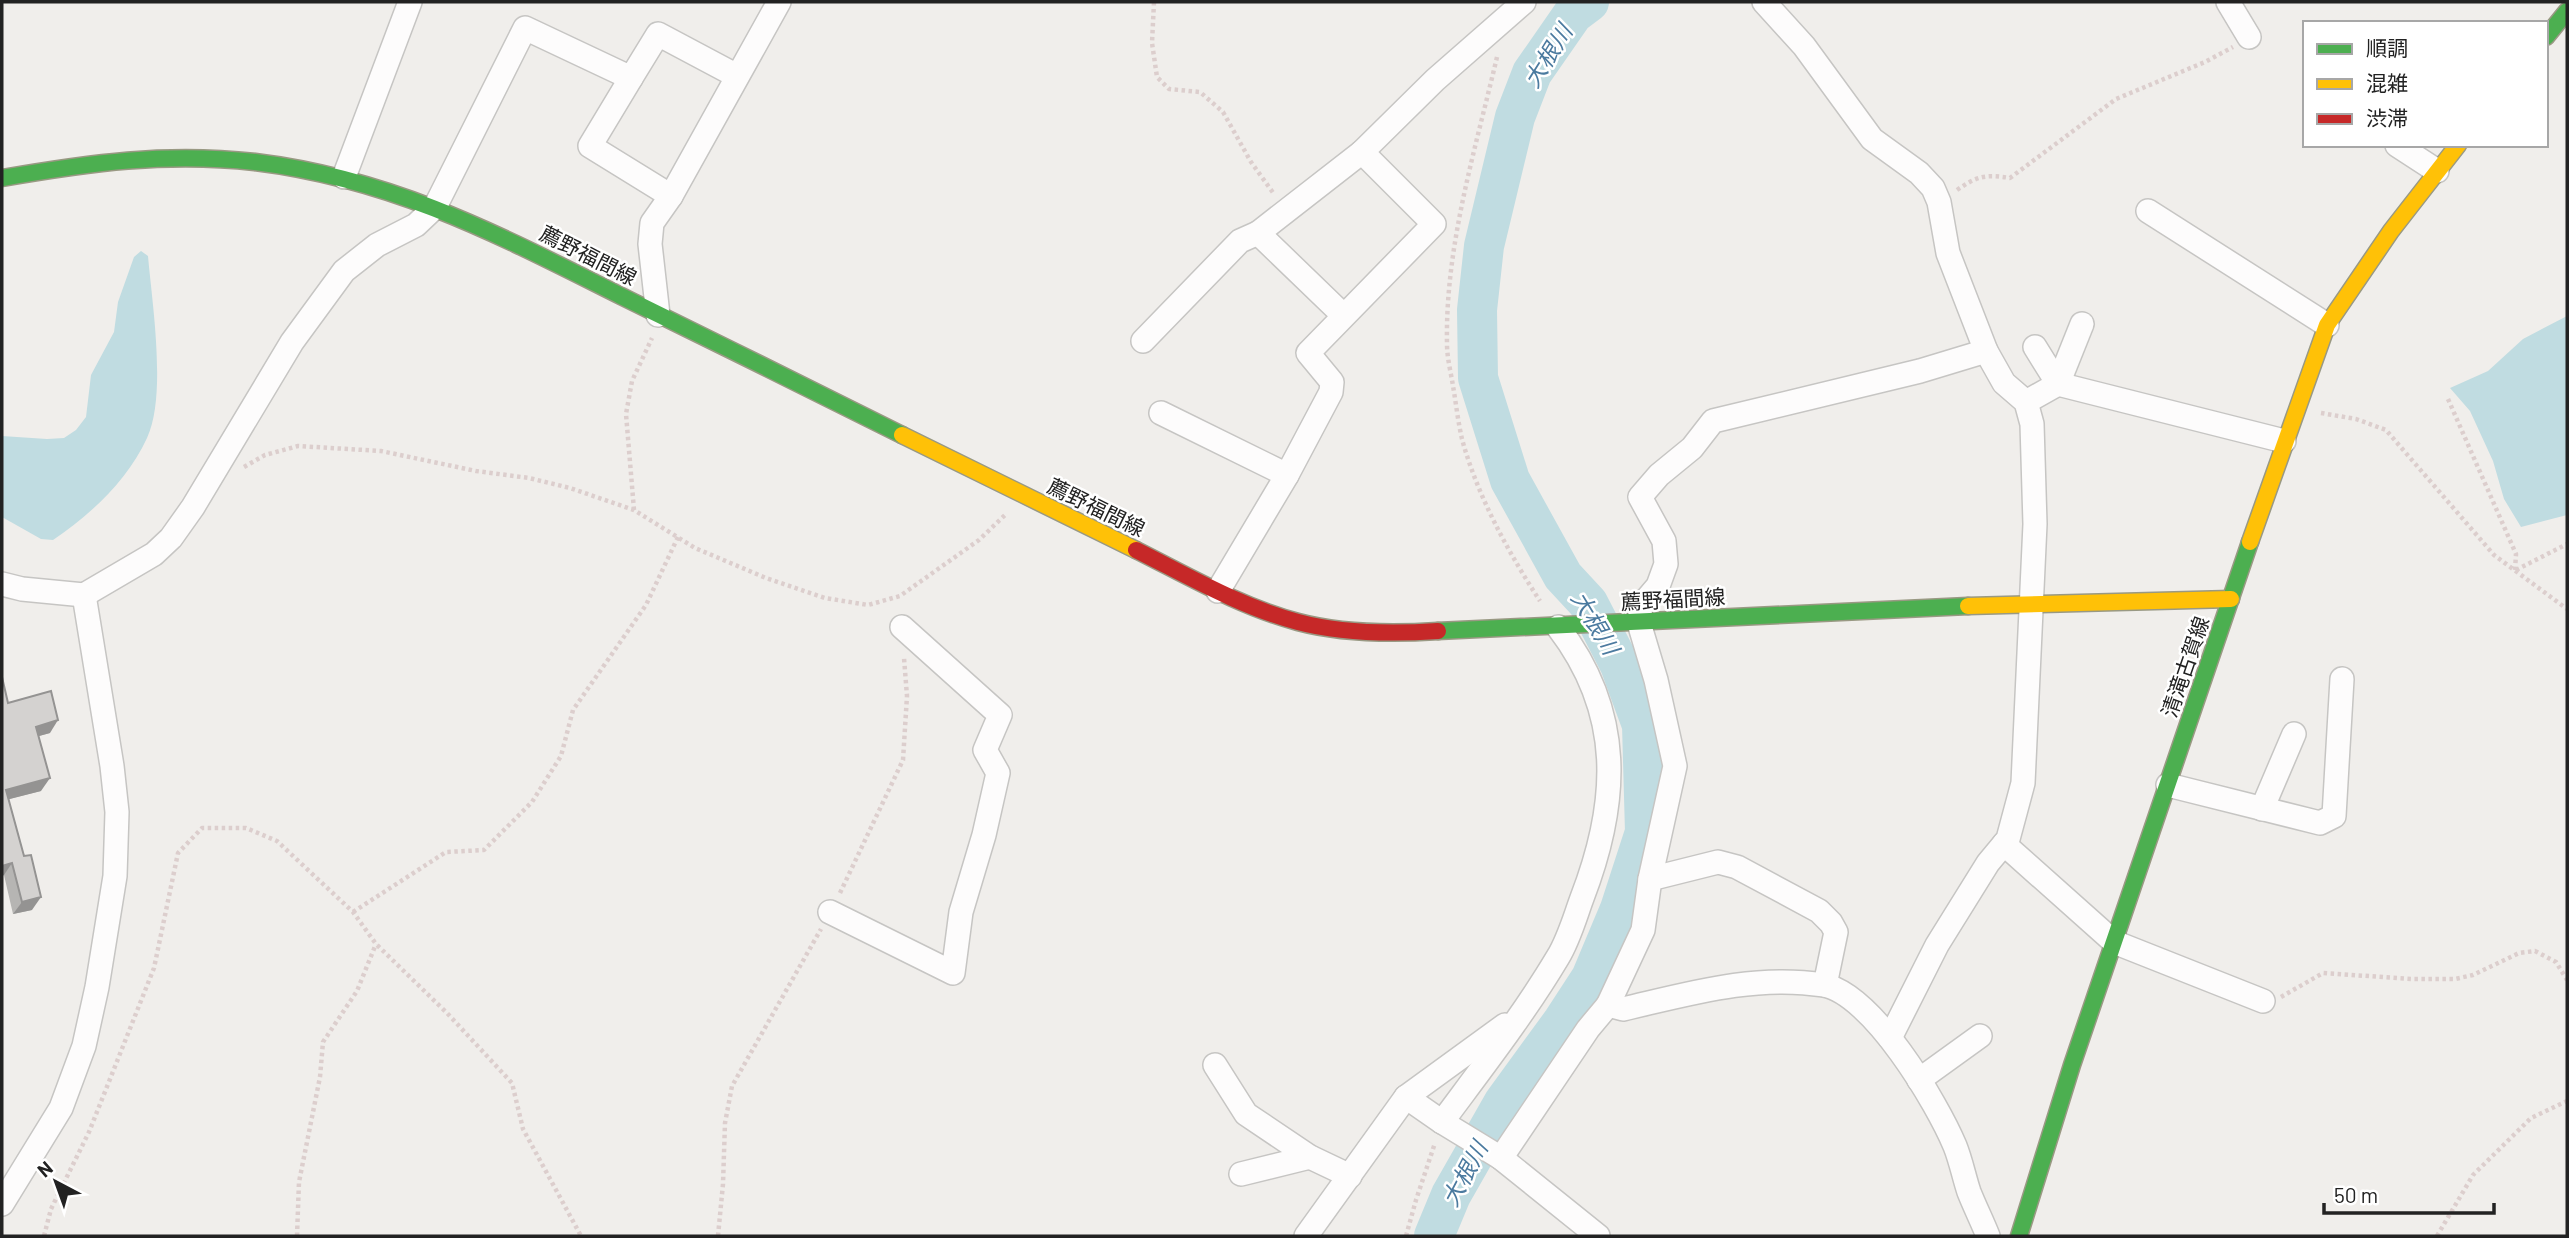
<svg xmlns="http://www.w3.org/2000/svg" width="2569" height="1238" viewBox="0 0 2569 1238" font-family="Barlow,'Noto Sans JP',sans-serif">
<rect width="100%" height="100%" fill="#f0eeeb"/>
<g fill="#c0dce1">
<path d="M141 251 148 256C152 302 167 396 147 438 128 480 90 515 53 540L41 539 2 517V436L47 439 64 438 76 430 86 417 91 375 114 332 118 302 134 257Z"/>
<polygon points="2567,316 2567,515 2521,527 2504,499 2493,461 2470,411 2450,388 2488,371 2523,339"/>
</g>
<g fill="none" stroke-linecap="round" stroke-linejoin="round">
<polyline stroke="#c0dce1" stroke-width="40" points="1434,1236 1451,1195 1504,1102 1563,1021 1591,978 1620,909 1645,832 1642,725 1620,665 1588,603 1563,576 1510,480 1478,378 1477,310 1484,246 1515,117 1532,73 1573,14 1589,2"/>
<defs>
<g id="street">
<polyline points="1764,2 1804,46 1872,139 1919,173 1933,188 1939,202 1948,253 1986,351 2004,383 2026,402 2032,424 2035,524 2023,783 2008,839 1988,863 1937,945 1890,1038"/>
<polyline points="2228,2 2249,37"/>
<polyline points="631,78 590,146 671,196"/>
<polyline points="2397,145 2437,171"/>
<polyline points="344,177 410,2"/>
<polyline points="2148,211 2327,325"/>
<polyline points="658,315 650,244 652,223 671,196 779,2"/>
<polyline points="1343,315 1258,233 1362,152 1435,80 1524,2"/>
<polyline points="1143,341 1240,241 1258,233"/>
<polyline points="2035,347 2058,384"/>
<polyline points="2058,384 2082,324"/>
<polyline points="2026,402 2058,384 2284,441"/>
<polyline points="1161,413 1287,475"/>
<polyline points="2,584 22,589 84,595 154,554 171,538 193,507 292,342 344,271 377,245 416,225 435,207 525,28 631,78 658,34 737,76"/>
<polyline points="1218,591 1287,475 1331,392 1332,382 1308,353 1434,224 1362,152"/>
<polyline points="2168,785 2320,823 2334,816 2342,679"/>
<polyline points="2262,809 2294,734"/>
<polyline points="2004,844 2114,942 2263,1001"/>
<polyline points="1650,879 1718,862 1737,867 1819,911 1831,923 1836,932 1825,985"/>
<polyline points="830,912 953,973 961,912 984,835 998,773 985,750 1000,715 902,627"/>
<path d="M1608 1005 1623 1009C1688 994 1755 974 1823 985 1872 993 1937 1103 1955 1146 1961 1161 1964 1177 1969 1192 1975 1207 1982 1221 1988 1236"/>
<polyline points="1215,1065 1246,1114 1310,1157 1350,1176"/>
<polyline points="1919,1080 1980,1036"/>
<polyline points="1406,1097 1442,1122 1501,1158 1598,1236"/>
<path d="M1442 1122C1482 1068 1524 1014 1558 957 1569 939 1575 917 1582 898 1619 802 1624 713 1558 627"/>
<polyline points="1501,1158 1588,1029 1608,1005 1643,930 1650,879 1675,766 1656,680 1639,623 1641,606 1658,586 1666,564 1664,541 1640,497 1659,475 1692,448 1713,421 1920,371 1986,351"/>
<polyline points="1241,1174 1310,1157"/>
<polyline points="2,1204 61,1108 84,1046 97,987 115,876 117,812 112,766 84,595"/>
<polyline points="1306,1236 1406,1097 1505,1025"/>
</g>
<g id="fast">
<polyline points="2546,37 2567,11"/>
<path d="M2 178C89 163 166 152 255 162 394 179 499 235 621 296 715 342 808 388 902 435"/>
<polyline points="1438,631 1968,606"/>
<polyline points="2019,1236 2072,1065 2250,542"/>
</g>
<g id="slow">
<polyline points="902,435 1136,550"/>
<polyline points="2250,542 2327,325 2391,231 2458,145"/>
<polyline points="1968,606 2231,599"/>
</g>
<path id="jam" d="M1136 550C1188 576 1241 607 1298 622 1343 634 1392 634 1438 631"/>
</defs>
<use href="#street" stroke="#c6c5c3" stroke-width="26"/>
<use href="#fast" stroke="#999983" stroke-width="19"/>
<use href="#slow" stroke="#999983" stroke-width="19"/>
<use href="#jam" stroke="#999983" stroke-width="19"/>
<g stroke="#dccecd" stroke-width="4.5" stroke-dasharray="3.5 3.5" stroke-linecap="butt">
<polyline points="1154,2 1152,43 1157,77 1169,89 1200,92 1223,112 1251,162 1274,194"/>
<path d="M1497 57C1475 151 1445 247 1447 344 1447 358 1451 373 1453 386 1456 403 1458 422 1462 439 1477 495 1508 552 1540 601"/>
<path d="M1957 190C1977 176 1986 174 2010 178L2116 99 2205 62 2233 47"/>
<polyline points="2448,399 2516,554 2515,570"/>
<polyline points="2321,413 2356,419 2386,430 2494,555 2567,609"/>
<polyline points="244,467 265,455 298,446 381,451 476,471 529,478 570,488 634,510 695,548 766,578 825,598 868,605 900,596 979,540 1006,514"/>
<polyline points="634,510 626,414 632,381 652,338"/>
<polyline points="2516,570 2567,544"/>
<polyline points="840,893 903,760 907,696 904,658"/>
<polyline points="353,912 446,852 484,850 532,802 561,756 573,710 646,605 678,537"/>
<polyline points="2281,997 2323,973 2412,979 2455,979 2473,975 2519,953 2535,951 2556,962 2567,980"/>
<polyline points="44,1236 51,1209 89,1132 154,968 178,853 202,828 246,828 277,841 353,912 376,944 447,1013 512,1083 523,1129 581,1236"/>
<polyline points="297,1236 299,1182 320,1077 323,1042 357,991 376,944"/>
<polyline points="718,1236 723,1184 725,1123 732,1086 821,929"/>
<polyline points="1406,1236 1416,1200 1435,1143"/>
<polyline points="2437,1236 2473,1175 2531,1118 2567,1101"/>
</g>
<use href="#street" stroke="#fdfcfc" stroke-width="23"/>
<use href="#fast" stroke="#4caf50" stroke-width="16"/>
<use href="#slow" stroke="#ffc107" stroke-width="16"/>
<use href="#jam" stroke="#c62828" stroke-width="16"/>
</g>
<polygon fill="#b6b5b3" points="2,677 8,703 50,733 39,736 41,791 9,799 32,910 13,914 4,875 2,876"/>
<g fill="#949392">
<polygon points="58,720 50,733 28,739 36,727"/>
<polygon points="50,778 41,791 2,801 6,790"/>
<polygon points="12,863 4,875 2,876 2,866"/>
<polygon points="41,897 32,910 13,914 22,902"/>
</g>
<polygon fill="#d4d2d0" stroke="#949392" stroke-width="2" points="2,677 8,703 51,691 58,720 36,727 50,778 6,790 24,856 31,855 41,897 22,902 12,863 2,866"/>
<g text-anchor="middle" stroke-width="5" stroke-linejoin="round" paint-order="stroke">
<g font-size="21" fill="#222" stroke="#fff">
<text transform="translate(588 256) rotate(27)" y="7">薦野福間線</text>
<text transform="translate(1096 508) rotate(26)" y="7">薦野福間線</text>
<text transform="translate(1673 600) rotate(-3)" y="7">薦野福間線</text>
<text transform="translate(2186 667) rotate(-71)" y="7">清滝古賀線</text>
</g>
<g font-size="23" font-style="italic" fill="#4b7a9f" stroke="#fff">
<text transform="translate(1548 56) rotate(-58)" y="8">大根川</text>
<text transform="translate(1595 623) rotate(59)" y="8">大根川</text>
<text transform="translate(1465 1174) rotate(-62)" y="8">大根川</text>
</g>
</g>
<rect width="2569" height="1238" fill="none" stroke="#222222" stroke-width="7"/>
<rect x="2303" y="21" width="245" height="126" fill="#ffffff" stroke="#a7a7a7" stroke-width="2"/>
<rect x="2317" y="44" width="35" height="10" fill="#4caf50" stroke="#a7a7a7" stroke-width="2"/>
<text x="2366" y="56" font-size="21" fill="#222222">順調</text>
<rect x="2317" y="79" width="35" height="10" fill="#ffc107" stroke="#a7a7a7" stroke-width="2"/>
<text x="2366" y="91" font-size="21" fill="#222222">混雑</text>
<rect x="2317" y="114" width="35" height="10" fill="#c62828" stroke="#a7a7a7" stroke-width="2"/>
<text x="2366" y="126" font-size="21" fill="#222222">渋滞</text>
<g transform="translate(56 1182) rotate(319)" stroke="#ffffff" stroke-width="5" paint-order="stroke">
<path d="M0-5L12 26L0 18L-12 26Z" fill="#222222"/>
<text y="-10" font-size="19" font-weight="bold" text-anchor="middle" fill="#222222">N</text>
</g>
<path d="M2324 1203v10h170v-10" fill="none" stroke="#222222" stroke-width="3.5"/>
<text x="2334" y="1203" font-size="21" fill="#222222" stroke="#ffffff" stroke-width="5" paint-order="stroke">50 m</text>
</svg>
